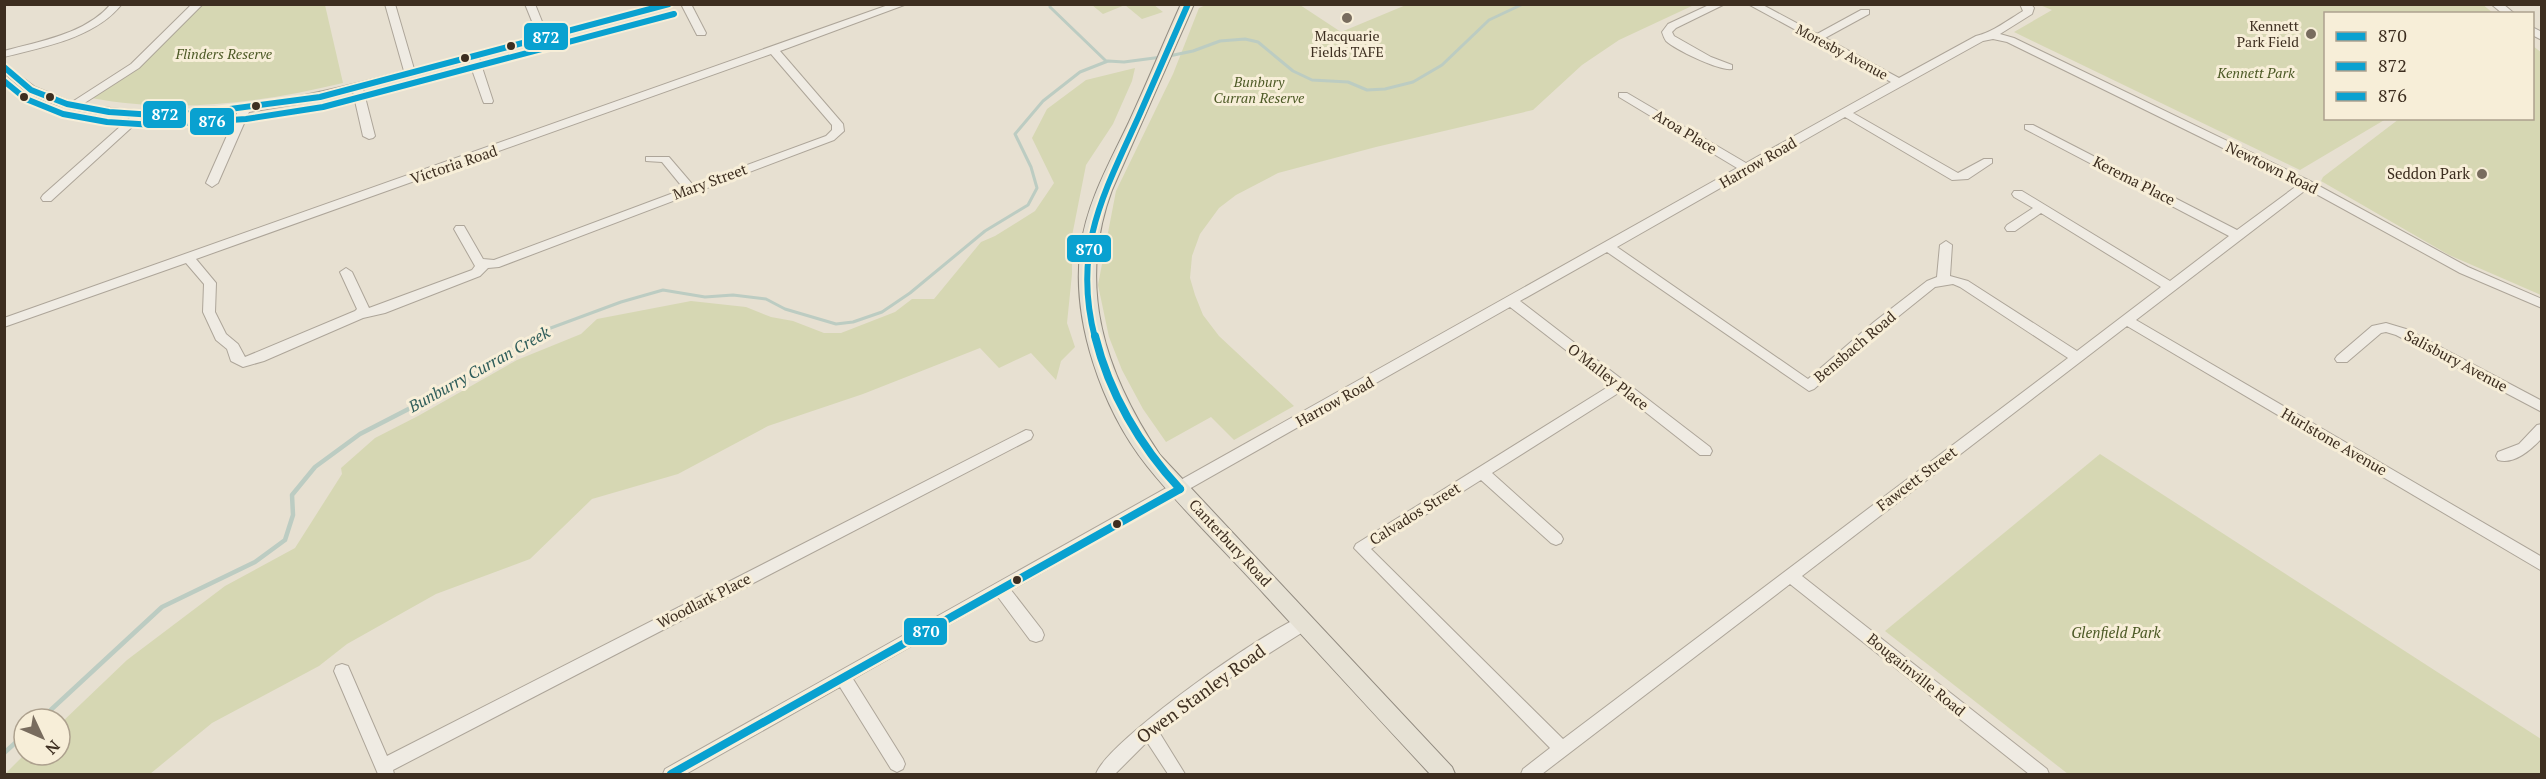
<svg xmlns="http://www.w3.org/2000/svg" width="2546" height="779" viewBox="0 0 2546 779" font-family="'PT Serif',serif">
<rect width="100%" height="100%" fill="#e7e0d1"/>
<g fill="#d6d7b3">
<polygon points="1208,4 1300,5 1341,32 1406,5 1694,5 1619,40 1582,65 1533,110 1376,147 1278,173 1236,195 1219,208 1200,234 1192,256 1190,278 1195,295 1203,315 1219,336 1294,406 1234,440 1211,417 1166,442 1143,409 1122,370 1109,337 1098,285 1116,191 1173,74 1199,8"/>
<path d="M202 5H325L343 83C260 103 176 114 91 98Z"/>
<polygon points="1092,5 1154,5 1163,12 1142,19 1125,5 1103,14"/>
<polygon points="2040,5 2482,4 2493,13 2326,14 2326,118 2386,119 2300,170 2014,32 2052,10"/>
<polygon points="2533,46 2542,53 2541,295 2449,255 2321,181 2323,177 2399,119 2532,118"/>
<polygon points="1135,68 1132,81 1113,124 1086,165 1072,236 1072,274 1067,323 1075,347 1061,361 1056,380 1031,353 999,368 980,348 863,394 768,426 678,474 592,499 530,559 436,594 347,644 319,666 212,723 150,774 5,774 24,755 60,755 60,724 127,660 225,586 295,548 342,474 341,468 375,438 418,416 517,360 581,334 597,319 691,301 746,307 771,317 793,321 824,333 841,333 895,312 912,299 934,299 981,242 995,236 1035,211 1054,183 1032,138 1047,109 1086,80"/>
<polygon points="2100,454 2541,739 2541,774 2068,774 1885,631"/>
</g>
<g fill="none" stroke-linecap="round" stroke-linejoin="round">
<g stroke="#bcccc2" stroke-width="3">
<polyline points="1050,4 1050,7 1106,61"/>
<polyline points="1169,56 1193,51 1220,41 1245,39 1258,42 1293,71 1312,80 1348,82 1367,90 1385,89 1413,82 1442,65 1489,20 1523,4"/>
<polyline points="534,338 548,329 621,302 663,290 705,297 733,295 766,299 785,309 836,324 853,322 882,312 910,293 985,231 1028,205 1037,188 1031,167 1015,134 1043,101 1080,72 1108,61 1124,62 1162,57"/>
</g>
<g stroke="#bcccc2" stroke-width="4.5">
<polyline points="41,719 162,607 255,562 285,540 293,515 292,495 315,467 360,434 457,384 536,336"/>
<polyline points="4,753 24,735"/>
</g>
<defs>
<g id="minor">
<path d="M111 4H122C95 38 44 47 4 57V51C40 41 86 34 111 4Z"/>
<path d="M192 4H203L139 68 83 104C191 124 300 99 404 71L385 4H395L414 69 538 36 525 4H535L547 34 658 4H676L479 58 493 101 492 103H484L483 101 469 61 363 89 375 136 373 138 369 139 363 136 353 92 320 100 249 112 218 183 212 187 206 183 237 113 200 116 143 117 51 201H43L41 198 43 195 131 117C98 115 54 109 26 91 19 86 12 79 4 73V64L35 87 72 102 131 64Z"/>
<polygon points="681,4 691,4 706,33 705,35 697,35"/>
<path d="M891 4H907L780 51 843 124 844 131 834 140 499 267 488 268 480 276 385 313 363 318 264 361 243 367 231 361 227 349 216 340 203 312 204 284 186 263 4 327V318ZM771 54 832 125V130L826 136 693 185 669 157H646V161L662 162 684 189 494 260 483 259 464 226H456L454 229 475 266 472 270 369 308 352 272 346 268 340 272 357 309 355 311 245 357 238 344 226 334 215 312 216 283 196 259Z"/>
<path d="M1711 4H1725L1676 28 1672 32 1674 36 1711 57 1732 65V69C1719 71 1676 50 1666 41 1664 38 1663 35 1662 32L1668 24Z"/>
<path d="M1748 4H1761L1817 34 1861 10H1869V14L1825 38 1899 78 1976 36C1993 32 2008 20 2023 11L2020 4H2031L2034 8 2032 14 2000 34 2014 38 2310 181 2468 267 2542 299V308L2460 273 2307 189 2136 320 2542 557V571L2127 326 1802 576 2047 769 2049 774H2029L1790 584 1542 774H1521L1523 769 1550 748 1354 548 1356 544 1611 385 1510 307 1011 590 1042 630 1044 635 1042 640 1036 642 1030 640 998 597 853 679 903 759 905 764 903 769 897 772 891 769 840 687 686 774H663L665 769 1737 168 1619 97V93H1627L1746 163 1891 82ZM1993 39 2007 42 2298 185 2237 230 2033 125H2025V129L2229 236 2170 281 2022 191H2014L2012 194 2014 197 2033 208 2007 225 2005 228 2007 231H2015L2041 213 2161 287 2077 351 1968 281 1950 276 1952 245 1946 241 1940 245 1937 277 1927 281 1874 322 1808 379 1617 247 1845 117 1952 180 1968 179 1992 163V159H1984L1958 173 1853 113 1983 41ZM1607 252 1809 391 1814 389 1884 328 1935 287 1953 284 1960 287 2068 358 1563 739 1371 549 1481 480 1551 543 1556 545 1561 543 1563 539 1561 535 1492 473 1620 392 1700 455H1710L1712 451 1710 447 1520 301Z"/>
<polygon points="2491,4 2503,4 2515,14 2503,14"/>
<polygon points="2532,27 2542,32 2542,40 2532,35"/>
<polygon points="2386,323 2406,329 2542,401 2542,412 2396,335 2386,332 2381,333 2347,362 2337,362 2335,359 2337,356 2372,326"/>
<path d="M2542 424V438C2532 449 2514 465 2498 460L2496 456 2498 452 2519 444 2537 425Z"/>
<polygon points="1026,430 1031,431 1033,435 1031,439 393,770 394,774 378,774 334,671 336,666 342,664 348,666 387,756"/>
<path d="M1305 615 1311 617 1313 622 1311 627 1230 678 1159 732 1185 774H1168L1147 742 1115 774H1096C1107 741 1268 628 1305 615Z"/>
</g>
<path id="major" d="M1181 4H1194L1112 190C1076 287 1105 373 1160 455L1452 767 1455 774H1430C1375 715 1320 655 1265 595 1226 552 1183 511 1147 466 1102 409 1070 319 1081 246 1087 202 1110 162 1129 122 1147 83 1163 44 1181 4Z"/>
</defs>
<use href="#minor" stroke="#ada599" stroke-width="2"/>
<use href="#major" stroke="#928b80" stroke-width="2"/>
<use href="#minor" fill="#efebe3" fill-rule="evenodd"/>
<use href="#major" fill="#e6e1d4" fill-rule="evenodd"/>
<defs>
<path id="bus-1-far1" d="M1095 338C1072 250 1103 195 1138 118 1155 80 1171 42 1188 4"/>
<g id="bus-1">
<path d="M1095 336C1109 393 1140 446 1180 489"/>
<polyline points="671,774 1180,489"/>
</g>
<polyline id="bus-2" points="4,67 31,90 67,104 109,112 154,115 200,113 320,97 669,4"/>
<polyline id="bus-3" points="4,81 26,99 63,114 107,122 154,125 246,119 323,107 674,14"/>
</defs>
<use href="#bus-1-far1" stroke="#f7eed8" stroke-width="10"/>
<use href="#bus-1" stroke="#f7eed8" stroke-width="13"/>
<use href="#bus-2" stroke="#f7eed8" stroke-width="10"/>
<use href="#bus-3" stroke="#f7eed8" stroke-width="10"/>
<use href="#bus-1-far1" stroke="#09a1d0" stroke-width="6"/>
<use href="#bus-1" stroke="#09a1d0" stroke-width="8"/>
<use href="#bus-2" stroke="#09a1d0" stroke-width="6"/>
<use href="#bus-3" stroke="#09a1d0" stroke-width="6"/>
</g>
<g fill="#786c5e" stroke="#f7eed8" stroke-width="2">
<circle cx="1347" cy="18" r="6"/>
<circle cx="2311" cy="34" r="6"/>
<circle cx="2482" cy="174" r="6"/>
</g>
<g fill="#3d2e20" stroke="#f7eed8" stroke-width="2">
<circle cx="511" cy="46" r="5"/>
<circle cx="465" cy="58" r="5"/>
<circle cx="24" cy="97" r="5"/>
<circle cx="50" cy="97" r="5"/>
<circle cx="256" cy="106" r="5"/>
<circle cx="1117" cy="524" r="5"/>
<circle cx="1017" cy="580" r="5"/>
</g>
<g text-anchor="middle" stroke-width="6" stroke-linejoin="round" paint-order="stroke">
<g font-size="14" fill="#3d2e20" stroke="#f7eed8" text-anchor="end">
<text x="2299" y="31">Kennett<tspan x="2299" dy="16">Park Field</tspan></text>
<text x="1347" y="41" text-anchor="middle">Macquarie<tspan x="1347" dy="16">Fields TAFE</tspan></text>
</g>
<g font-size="14" fill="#3d2e20" stroke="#f7eed8">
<text transform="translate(1842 52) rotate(28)" y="5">Moresby Avenue</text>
</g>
<g font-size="14" font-style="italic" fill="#4d5a26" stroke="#f7eed8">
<text x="224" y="59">Flinders Reserve</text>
<text x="2256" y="78">Kennett Park</text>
<text x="1259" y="87">Bunbury<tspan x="1259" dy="16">Curran Reserve</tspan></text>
</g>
<g font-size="15" fill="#3d2e20" stroke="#f7eed8">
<text transform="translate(1685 132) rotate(31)" y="5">Aroa Place</text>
<text transform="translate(1758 163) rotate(-30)" y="5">Harrow Road</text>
<text transform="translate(454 165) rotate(-19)" y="5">Victoria Road</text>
<text transform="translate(2272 168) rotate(26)" y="5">Newtown Road</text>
<text transform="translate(2134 181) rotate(27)" y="5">Kerema Place</text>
<text transform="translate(710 182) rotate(-20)" y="5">Mary Street</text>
<text transform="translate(1855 347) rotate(-40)" y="5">Bensbach Road</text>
<text transform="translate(2456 361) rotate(28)" y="5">Salisbury Avenue</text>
<text transform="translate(1608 377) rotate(38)" y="5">O'Malley Place</text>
<text transform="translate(1335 402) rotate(-29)" y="5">Harrow Road</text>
<text transform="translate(2334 442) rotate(30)" y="5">Hurlstone Avenue</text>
<text transform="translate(1917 479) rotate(-37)" y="5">Fawcett Street</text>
<text transform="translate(1415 514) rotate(-32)" y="5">Calvados Street</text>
<text transform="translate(1230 543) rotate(47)" y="5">Canterbury Road</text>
<text transform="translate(704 601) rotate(-27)" y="5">Woodlark Place</text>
<text transform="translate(1916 675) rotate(39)" y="5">Bougainville Road</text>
</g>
<g font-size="15" fill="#3d2e20" stroke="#f7eed8" text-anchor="end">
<text x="2470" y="179">Seddon Park</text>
</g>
<g font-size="15" font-style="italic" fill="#4d5a26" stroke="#f7eed8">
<text x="2116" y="638">Glenfield Park</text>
</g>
<g font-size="16" font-style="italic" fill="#2f5d5a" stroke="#f7eed8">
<text transform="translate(479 369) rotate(-29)" y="6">Bunburry Curran Creek</text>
</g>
<g font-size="18" fill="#3d2e20" stroke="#f7eed8">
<text transform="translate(1201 694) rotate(-36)" y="6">Owen Stanley Road</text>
</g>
</g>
<g stroke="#f7eed8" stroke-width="2">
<rect x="523" y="22" width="46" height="29" rx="6" fill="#09a1d0"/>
<rect x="142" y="100" width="45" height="29" rx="6" fill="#09a1d0"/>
<rect x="189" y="107" width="46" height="29" rx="6" fill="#09a1d0"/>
<rect x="1066" y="234" width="46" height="29" rx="6" fill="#09a1d0"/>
<rect x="903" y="617" width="45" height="29" rx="6" fill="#09a1d0"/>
</g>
<g font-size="16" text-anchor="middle" font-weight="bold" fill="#fff">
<text x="546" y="43">872</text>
<text x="165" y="120">872</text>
<text x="212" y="127">876</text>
<text x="1089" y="255">870</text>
<text x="926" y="637">870</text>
</g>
<rect width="2546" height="779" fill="none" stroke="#3d2e20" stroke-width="12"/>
<rect x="2324" y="12" width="210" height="108" fill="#f7eed8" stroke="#ada18e" stroke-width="1.5"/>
<rect x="2336" y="32" width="30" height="9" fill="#09a1d0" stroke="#ada18e" stroke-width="1.5"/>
<text x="2378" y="42" font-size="18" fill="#3d2e20">870</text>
<rect x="2336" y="62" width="30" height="9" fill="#09a1d0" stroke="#ada18e" stroke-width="1.5"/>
<text x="2378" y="72" font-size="18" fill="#3d2e20">872</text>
<rect x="2336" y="92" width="30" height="9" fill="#09a1d0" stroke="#ada18e" stroke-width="1.5"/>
<text x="2378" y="102" font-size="18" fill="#3d2e20">876</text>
<g transform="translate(42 737) rotate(134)"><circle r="28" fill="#f7eed8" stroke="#ada18e" stroke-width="1.5"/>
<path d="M0-4.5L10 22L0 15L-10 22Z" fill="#786c5e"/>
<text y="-9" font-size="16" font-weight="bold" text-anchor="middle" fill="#3d2e20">N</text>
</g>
</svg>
